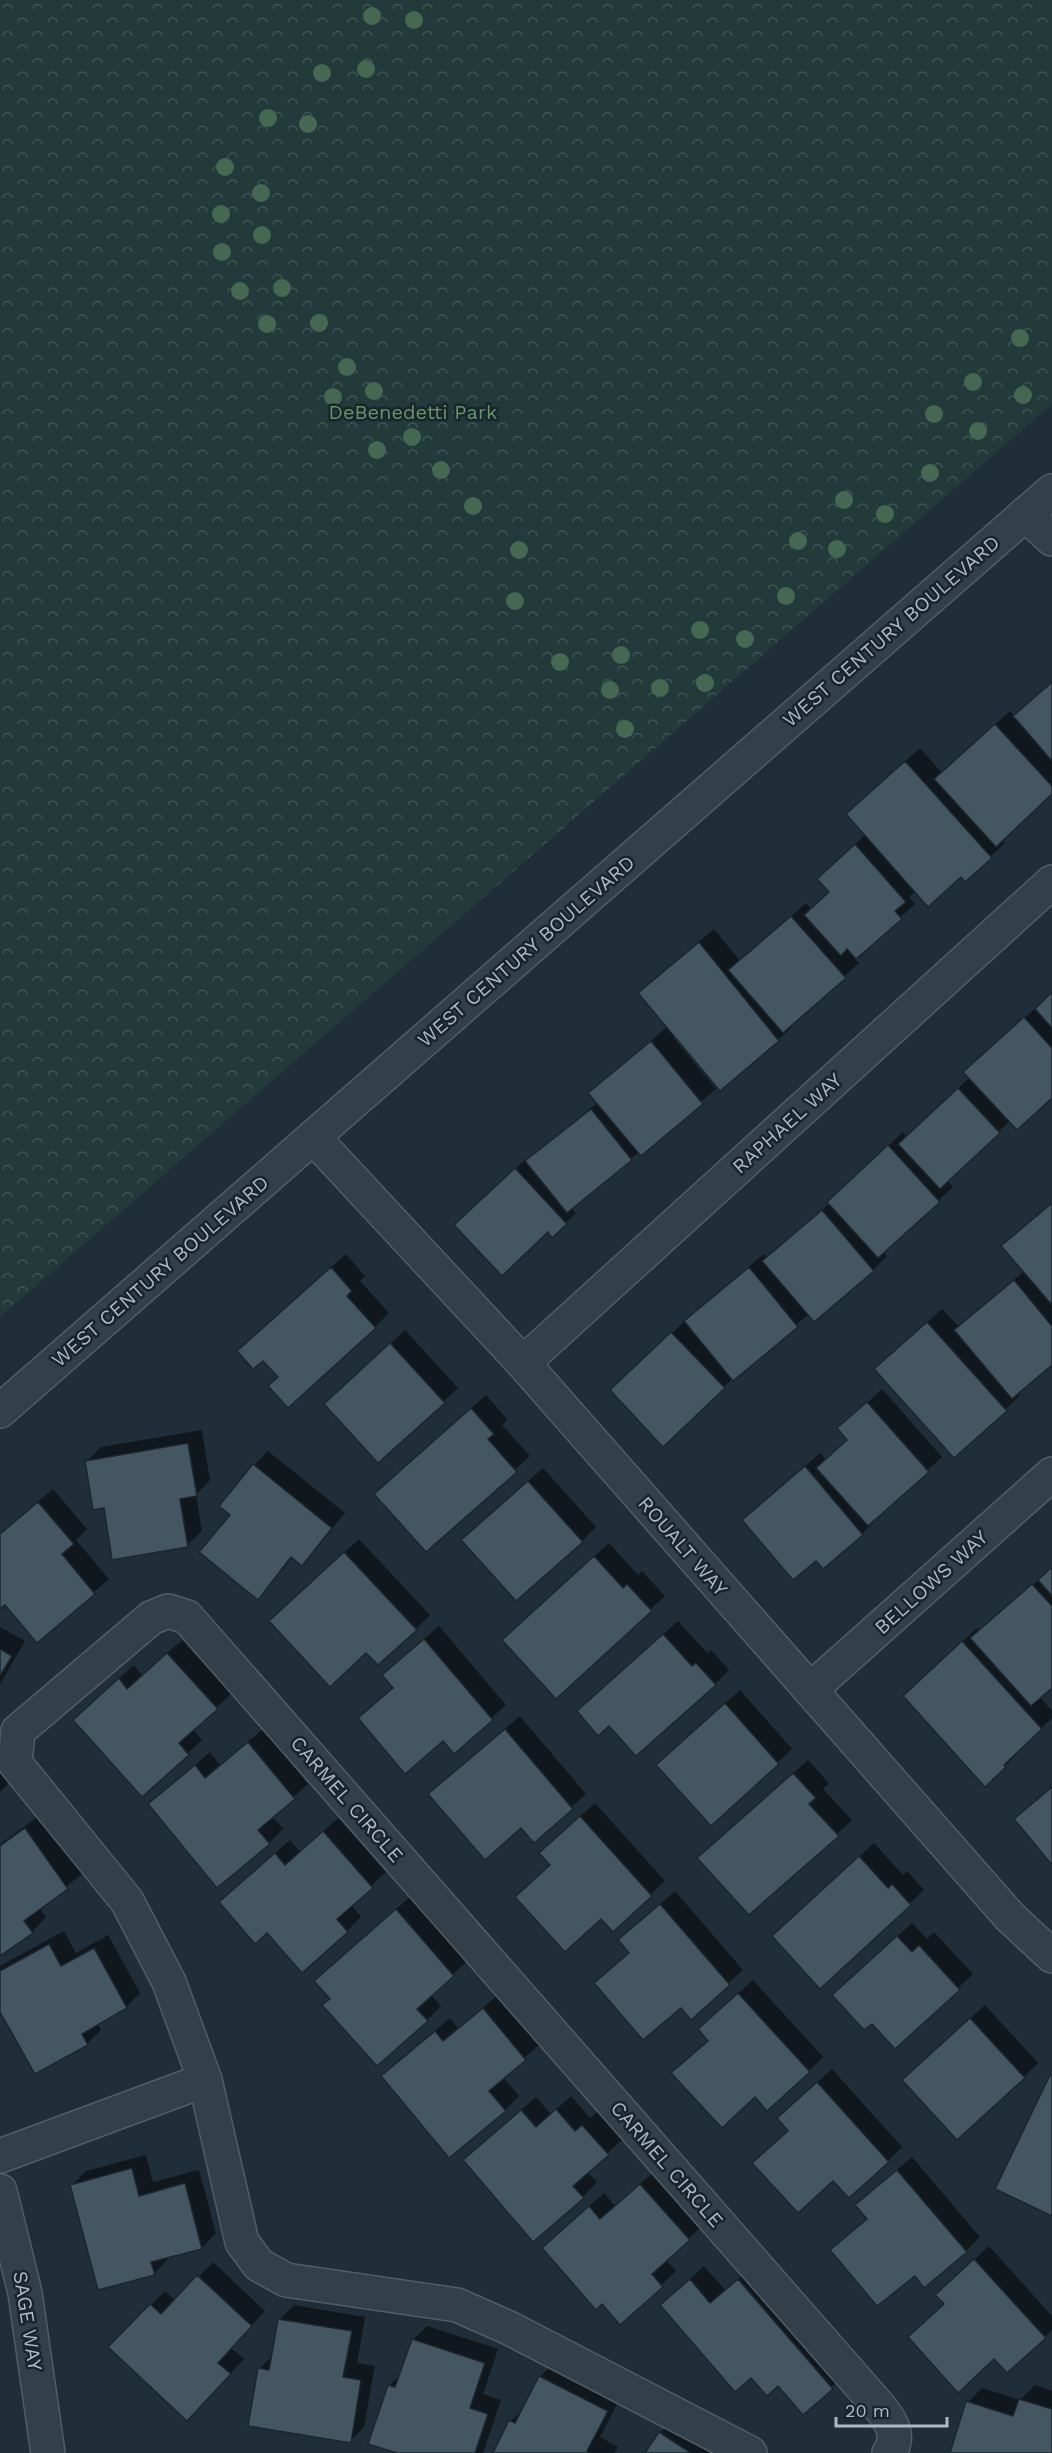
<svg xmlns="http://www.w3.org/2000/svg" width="1052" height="2453" viewBox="0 0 1052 2453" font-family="'Work Sans',sans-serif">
<defs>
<pattern id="park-crowns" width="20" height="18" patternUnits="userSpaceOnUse" patternTransform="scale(1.5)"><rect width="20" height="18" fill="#223b3a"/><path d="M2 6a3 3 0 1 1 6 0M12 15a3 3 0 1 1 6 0" fill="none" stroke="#3f5555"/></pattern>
</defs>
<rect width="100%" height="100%" fill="#1f2e38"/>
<polygon fill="url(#park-crowns)" points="0,0 1052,0 1052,404 0,1317"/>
<g fill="#0007">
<polygon points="1052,683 1052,792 1001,839 1005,843 990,857 962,875 916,890 909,897 915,904 855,959 859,963 791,1024 793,1026 778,1040 720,1089 676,1035 673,1037 716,1089 571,1208 576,1213 552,1235 548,1230 466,1215 525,1160 527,1161 598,1102 590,1093 668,1026 640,993 654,979 714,929 740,961 806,903 811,909 830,891 833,865 866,834 862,800 920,748 942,773 1010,711 1015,717"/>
<polygon points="1052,994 1052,1096 1010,1121 947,1180 953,1187 883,1252 887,1256 873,1270 809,1314 733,1378 663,1445 626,1376 700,1307 764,1254 767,1258 830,1203 843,1188 903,1132 907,1137 970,1077 979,1058"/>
<polygon points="1052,1203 1052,1363 1017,1392 1020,1395 1006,1409 954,1456 890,1355 942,1309 959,1327 1024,1271 1003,1246"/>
<polygon points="346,1254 365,1276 360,1281 389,1313 375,1327 280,1377 263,1359 253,1337"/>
<polygon points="405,1330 458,1388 443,1402 341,1390"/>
<polygon points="882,1389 942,1457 875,1518 876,1520 862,1534 816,1559 744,1520 820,1453 826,1460 848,1439 839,1428"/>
<polygon points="486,1395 507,1419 502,1425 530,1456 426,1550 390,1480"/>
<polygon points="202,1430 210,1480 196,1495 202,1531 187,1545 105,1507 87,1461 101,1447"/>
<polygon points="268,1451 345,1513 302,1564 293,1557 258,1598 232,1514 254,1465"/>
<polygon points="543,1468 596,1527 582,1541 477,1526"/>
<polygon points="53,1489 87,1529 76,1540 109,1579 37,1641 5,1603 0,1607 0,1534"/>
<polygon points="359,1539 430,1615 416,1629 366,1651 285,1607"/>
<polygon points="609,1543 638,1575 642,1571 665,1596 556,1696 518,1626"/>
<polygon points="1052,1568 1052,1686 1040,1697 1052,1711 1052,1718 1018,1750 1019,1752 1005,1766 919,1682 977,1628 980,1631"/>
<polygon points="678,1621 707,1653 711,1650 729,1670 715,1684 593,1697"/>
<polygon points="439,1626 506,1705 454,1752 443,1739 374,1704 394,1687 398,1661"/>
<polygon points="0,1627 25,1641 0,1684"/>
<polygon points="182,1640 231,1694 193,1729 202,1740 142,1795 89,1705 134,1665 142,1676"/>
<polygon points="740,1690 792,1749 711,1824 672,1751"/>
<polygon points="520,1716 586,1794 534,1840 521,1826 445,1780"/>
<polygon points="263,1729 308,1784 272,1816 283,1829 269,1843 150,1805 210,1752 220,1765"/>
<polygon points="808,1760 829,1783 823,1789 852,1820 837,1834 713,1844"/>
<polygon points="0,1761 8,1784 0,1792"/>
<polygon points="1052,1786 1052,1863 1016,1819"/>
<polygon points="595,1803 665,1881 613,1930 551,1864 555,1839"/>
<polygon points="40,1815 82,1874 39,1908 46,1917 32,1932 0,1954 0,1844"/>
<polygon points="338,1818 386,1872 351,1905 361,1917 347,1931 267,1931 235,1888 290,1840 300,1852"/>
<polygon points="874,1843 903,1875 907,1871 924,1890 821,1987 788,1922"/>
<polygon points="675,1891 743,1970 691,2017 620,1940"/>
<polygon points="411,1896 467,1961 431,1995 441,2006 427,2020 331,1998 331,1967"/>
<polygon points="912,1923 927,1939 934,1932 973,1974 895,2047 848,1981"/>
<polygon points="64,1931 76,1953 108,1935 140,1993 126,2007 97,2023 101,2030 87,2044 0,2009 0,1966"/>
<polygon points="753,1980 823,2057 809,2071 755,2095 688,2059 709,2040 714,2015"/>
<polygon points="498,1995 539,2045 503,2077 519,2096 505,2110 383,2076 450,2018 458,2028"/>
<polygon points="985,2005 1038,2063 1024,2077 918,2066"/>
<polygon points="832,2069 902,2147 888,2161 790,2130 793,2104"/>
<polygon points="571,2096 590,2118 597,2112 622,2140 587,2172 597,2182 583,2197 479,2146 536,2097 551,2114"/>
<polygon points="146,2155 153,2182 199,2170 216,2233 202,2248 167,2257 168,2259 154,2274 72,2185 86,2171"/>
<polygon points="912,2157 980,2237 966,2251 915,2274 832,2250 868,2218 857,2205"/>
<polygon points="655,2171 703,2225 666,2260 676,2271 621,2323 558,2234 604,2193 615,2206"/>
<polygon points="989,2246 1052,2316 1052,2330 1045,2337 994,2357 910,2337 945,2304 951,2281"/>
<polygon points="213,2262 265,2311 231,2348 244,2359 201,2405 110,2347 165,2291 176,2301"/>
<polygon points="704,2266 725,2290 753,2266 847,2373 803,2413 778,2384 677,2291"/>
<polygon points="294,2305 365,2317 357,2363 375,2366 364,2427 350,2441 259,2369 273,2355 279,2320"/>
<polygon points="427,2326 498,2349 483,2394 501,2400 483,2453 402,2453 389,2386 402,2373 413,2340"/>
<polygon points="555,2362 621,2397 600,2437 618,2447 614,2453 494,2453 511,2421 525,2407 541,2376"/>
<polygon points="1035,2385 1052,2391 1052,2453 951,2453 968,2402 982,2388 1020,2400"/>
<polygon points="674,2419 727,2453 647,2453 660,2433"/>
</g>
<g fill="#455663" stroke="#1b262f" stroke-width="1.5">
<polygon points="1052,682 1052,761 1013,716"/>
<polygon points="995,724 1052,786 1052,794 996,847 934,779"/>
<polygon points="905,761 992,858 965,882 961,877 928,907 846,814"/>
<polygon points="855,844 906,902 895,911 902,919 856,959 847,949 841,956 804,915 829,892 817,879"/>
<polygon points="791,916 846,978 783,1033 728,970"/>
<polygon points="699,942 779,1041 720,1091 638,993"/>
<polygon points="1052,992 1052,1028 1035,1009"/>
<polygon points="1024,1017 1052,1048 1052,1098 1017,1130 963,1072"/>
<polygon points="651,1041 703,1104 641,1156 588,1093"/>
<polygon points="958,1088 1000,1133 940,1189 898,1144"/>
<polygon points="591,1109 632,1160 567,1213 525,1161"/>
<polygon points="888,1145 940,1202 878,1258 827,1202"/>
<polygon points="515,1168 567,1224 552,1238 548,1232 502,1276 454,1225"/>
<polygon points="1052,1203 1052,1305 1001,1246"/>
<polygon points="822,1210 874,1271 814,1322 762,1261"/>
<polygon points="331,1267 352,1291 347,1296 376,1328 288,1408 268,1386 278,1377 263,1361 253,1369 237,1351"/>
<polygon points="749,1267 798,1327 733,1381 684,1321"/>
<polygon points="1014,1280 1052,1326 1052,1365 1012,1399 954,1330"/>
<polygon points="927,1322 1007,1411 954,1458 874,1369"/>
<polygon points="671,1332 725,1388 663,1447 610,1390"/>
<polygon points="390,1343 445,1403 378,1463 324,1404"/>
<polygon points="867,1402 929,1472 868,1526 816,1468 847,1440 837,1428"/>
<polygon points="471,1408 494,1434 488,1439 517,1472 426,1552 374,1494"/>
<polygon points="188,1443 197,1496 180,1499 188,1547 112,1560 104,1508 93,1510 85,1461"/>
<polygon points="253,1464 332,1528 302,1566 291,1557 258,1600 199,1552 230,1515 219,1506"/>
<polygon points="805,1466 863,1535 823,1569 816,1561 793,1580 742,1520"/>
<polygon points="528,1481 583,1542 516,1601 461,1540"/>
<polygon points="38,1502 74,1544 62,1554 95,1594 37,1643 5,1605 0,1609 0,1534"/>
<polygon points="344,1552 417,1630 378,1665 366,1653 330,1687 269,1621"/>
<polygon points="594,1556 623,1588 627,1584 652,1611 556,1699 502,1640"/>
<polygon points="1052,1567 1052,1596 1038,1580"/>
<polygon points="1032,1584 1052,1606 1052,1688 1031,1706 970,1638"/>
<polygon points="663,1634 692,1666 696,1663 716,1685 636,1756 609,1726 598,1736 577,1711"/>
<polygon points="424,1639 493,1720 454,1754 443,1741 405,1774 358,1718 393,1688 382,1675"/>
<polygon points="962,1641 1042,1729 1004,1765 1006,1767 985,1787 903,1696"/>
<polygon points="0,1649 12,1656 0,1676"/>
<polygon points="167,1653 218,1709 179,1743 189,1755 142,1797 73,1720 119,1678 127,1689"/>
<polygon points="725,1703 779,1764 711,1826 656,1765"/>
<polygon points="505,1729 573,1809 534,1843 521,1828 485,1860 428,1794"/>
<polygon points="248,1742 295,1799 258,1830 270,1844 217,1888 148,1804 195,1765 205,1778"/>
<polygon points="793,1773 816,1798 809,1804 839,1836 749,1915 697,1858"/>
<polygon points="1052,1787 1052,1865 1014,1819"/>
<polygon points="580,1816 652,1896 613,1932 601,1919 565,1952 515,1897 550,1865 539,1853"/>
<polygon points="25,1828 68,1889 24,1921 33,1933 0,1956 0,1846"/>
<polygon points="323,1831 373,1888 337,1919 348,1932 302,1973 267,1933 255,1944 219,1902 275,1853 285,1865"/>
<polygon points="859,1856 888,1888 892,1884 911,1905 820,1989 772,1936"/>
<polygon points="660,1904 730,1985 691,2020 681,2008 643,2040 594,1983 629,1953 618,1940"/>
<polygon points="396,1909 454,1976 417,2009 428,2021 377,2066 322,2005 330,1999 314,1981"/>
<polygon points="897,1936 912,1952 919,1945 960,1990 895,2049 872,2024 864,2030 832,1995"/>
<polygon points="49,1944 61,1966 94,1948 127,2008 82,2034 88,2045 35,2074 0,2012 0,1971"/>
<polygon points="738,1993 810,2072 767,2111 755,2097 722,2128 671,2073 708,2041 698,2029"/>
<polygon points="483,2008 526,2060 489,2091 506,2111 449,2158 381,2076 435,2031 443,2041"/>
<polygon points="970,2018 1025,2078 957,2140 902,2080"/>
<polygon points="1050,2075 1052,2076 1052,2216 995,2189"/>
<polygon points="817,2082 889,2162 849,2198 833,2181 798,2213 752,2163 788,2131 777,2118"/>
<polygon points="556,2109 575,2131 582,2125 609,2155 573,2186 584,2198 533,2242 463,2160 521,2110 536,2127"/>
<polygon points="132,2168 139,2196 185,2183 202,2249 151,2262 155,2275 98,2290 70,2185"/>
<polygon points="897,2170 967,2252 924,2288 915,2276 877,2306 830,2250 867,2219 855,2205"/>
<polygon points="640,2184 690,2240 652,2274 663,2287 620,2325 602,2304 596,2310 542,2248 589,2206 600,2219"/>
<polygon points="974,2259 1046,2338 1007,2373 994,2359 958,2393 908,2337 944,2304 935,2295"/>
<polygon points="197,2275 252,2326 218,2363 231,2374 187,2421 108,2347 150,2304 161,2314"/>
<polygon points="690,2279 710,2303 738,2279 833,2389 803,2415 778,2386 767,2396 751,2378 735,2392 660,2305"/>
<polygon points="278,2319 352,2331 343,2377 361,2380 351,2443 248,2426 258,2368 269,2370"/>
<polygon points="412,2339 485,2363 470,2408 488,2414 475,2453 397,2453 368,2444 388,2385 395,2387"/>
<polygon points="539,2376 608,2411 587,2451 590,2453 493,2453 509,2420 515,2423"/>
<polygon points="1019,2399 1052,2409 1052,2453 950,2453 966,2401 1013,2416"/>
<polygon points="659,2432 691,2453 645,2453"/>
</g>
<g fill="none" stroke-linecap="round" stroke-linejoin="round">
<defs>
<g id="minor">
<polyline points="1025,514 1052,539"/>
<polyline points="313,1137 523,1363 1010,1917 1052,1956"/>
<polyline points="523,1363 1052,882"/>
<polyline points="0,1411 1052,491"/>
<polyline points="810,1690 1052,1474"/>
<polyline points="0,2156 205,2080"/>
<polyline points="0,2191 25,2293 48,2453"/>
<path d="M750 2453 509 2328 457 2305 286 2280 259 2265 242 2242 205 2080 169 1982 127 1901 15 1763 18 1731 151 1618 168 1611 187 1617 877 2404C889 2418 902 2435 889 2453"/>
</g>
</defs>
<use href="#minor" stroke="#515d67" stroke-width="36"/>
<use href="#minor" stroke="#333f49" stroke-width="33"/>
</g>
<g fill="#456852">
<circle cx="372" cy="16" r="9"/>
<circle cx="414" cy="20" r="9"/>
<circle cx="366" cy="69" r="9"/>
<circle cx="322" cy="73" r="9"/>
<circle cx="268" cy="118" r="9"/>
<circle cx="308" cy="124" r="9"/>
<circle cx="225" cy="167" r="9"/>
<circle cx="261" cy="193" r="9"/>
<circle cx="221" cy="214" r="9"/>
<circle cx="262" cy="235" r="9"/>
<circle cx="222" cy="252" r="9"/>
<circle cx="282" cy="288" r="9"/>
<circle cx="240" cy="291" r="9"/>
<circle cx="319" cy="323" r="9"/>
<circle cx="267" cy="324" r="9"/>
<circle cx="1020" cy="338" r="9"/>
<circle cx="347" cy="367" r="9"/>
<circle cx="973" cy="382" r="9"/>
<circle cx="374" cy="391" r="9"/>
<circle cx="1023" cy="395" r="9"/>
<circle cx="333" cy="397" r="9"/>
<circle cx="934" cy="414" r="9"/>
<circle cx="978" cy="431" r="9"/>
<circle cx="412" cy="437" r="9"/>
<circle cx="377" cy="450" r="9"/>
<circle cx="441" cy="470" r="9"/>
<circle cx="930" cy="473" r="9"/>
<circle cx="844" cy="500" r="9"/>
<circle cx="473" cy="506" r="9"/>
<circle cx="885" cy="514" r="9"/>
<circle cx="798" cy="541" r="9"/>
<circle cx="837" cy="549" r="9"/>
<circle cx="519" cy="550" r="9"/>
<circle cx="786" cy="596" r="9"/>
<circle cx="515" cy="601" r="9"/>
<circle cx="700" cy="630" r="9"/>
<circle cx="745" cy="639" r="9"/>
<circle cx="621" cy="655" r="9"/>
<circle cx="560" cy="662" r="9"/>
<circle cx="705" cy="683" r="9"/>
<circle cx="660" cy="688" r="9"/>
<circle cx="610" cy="690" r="9"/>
<circle cx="625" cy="729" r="9"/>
</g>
<g text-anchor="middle" stroke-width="5" stroke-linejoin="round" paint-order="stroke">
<g font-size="20" fill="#649768" stroke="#19242d">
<text x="413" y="419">DeBenedetti Park</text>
</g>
<g font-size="20" fill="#adbac6" stroke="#19242d">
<text transform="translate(891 631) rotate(-41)" y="7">WEST CENTURY BOULEVARD</text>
<text transform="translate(526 951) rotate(-41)" y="7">WEST CENTURY BOULEVARD</text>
<text transform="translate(787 1123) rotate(-42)" y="7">RAPHAEL WAY</text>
<text transform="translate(160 1271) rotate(-41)" y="7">WEST CENTURY BOULEVARD</text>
<text transform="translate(683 1546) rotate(49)" y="7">ROUALT WAY</text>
<text transform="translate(931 1582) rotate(-42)" y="7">BELLOWS WAY</text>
<text transform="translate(347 1799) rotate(49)" y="7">CARMEL CIRCLE</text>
<text transform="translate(667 2164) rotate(49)" y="7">CARMEL CIRCLE</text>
<text transform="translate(28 2321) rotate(81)" y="7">SAGE WAY</text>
</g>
</g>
<path d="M836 2417v9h111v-9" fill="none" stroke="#adbac6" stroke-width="3"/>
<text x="845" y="2417" font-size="18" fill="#adbac6" stroke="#19242d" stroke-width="4.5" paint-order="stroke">20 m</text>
</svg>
